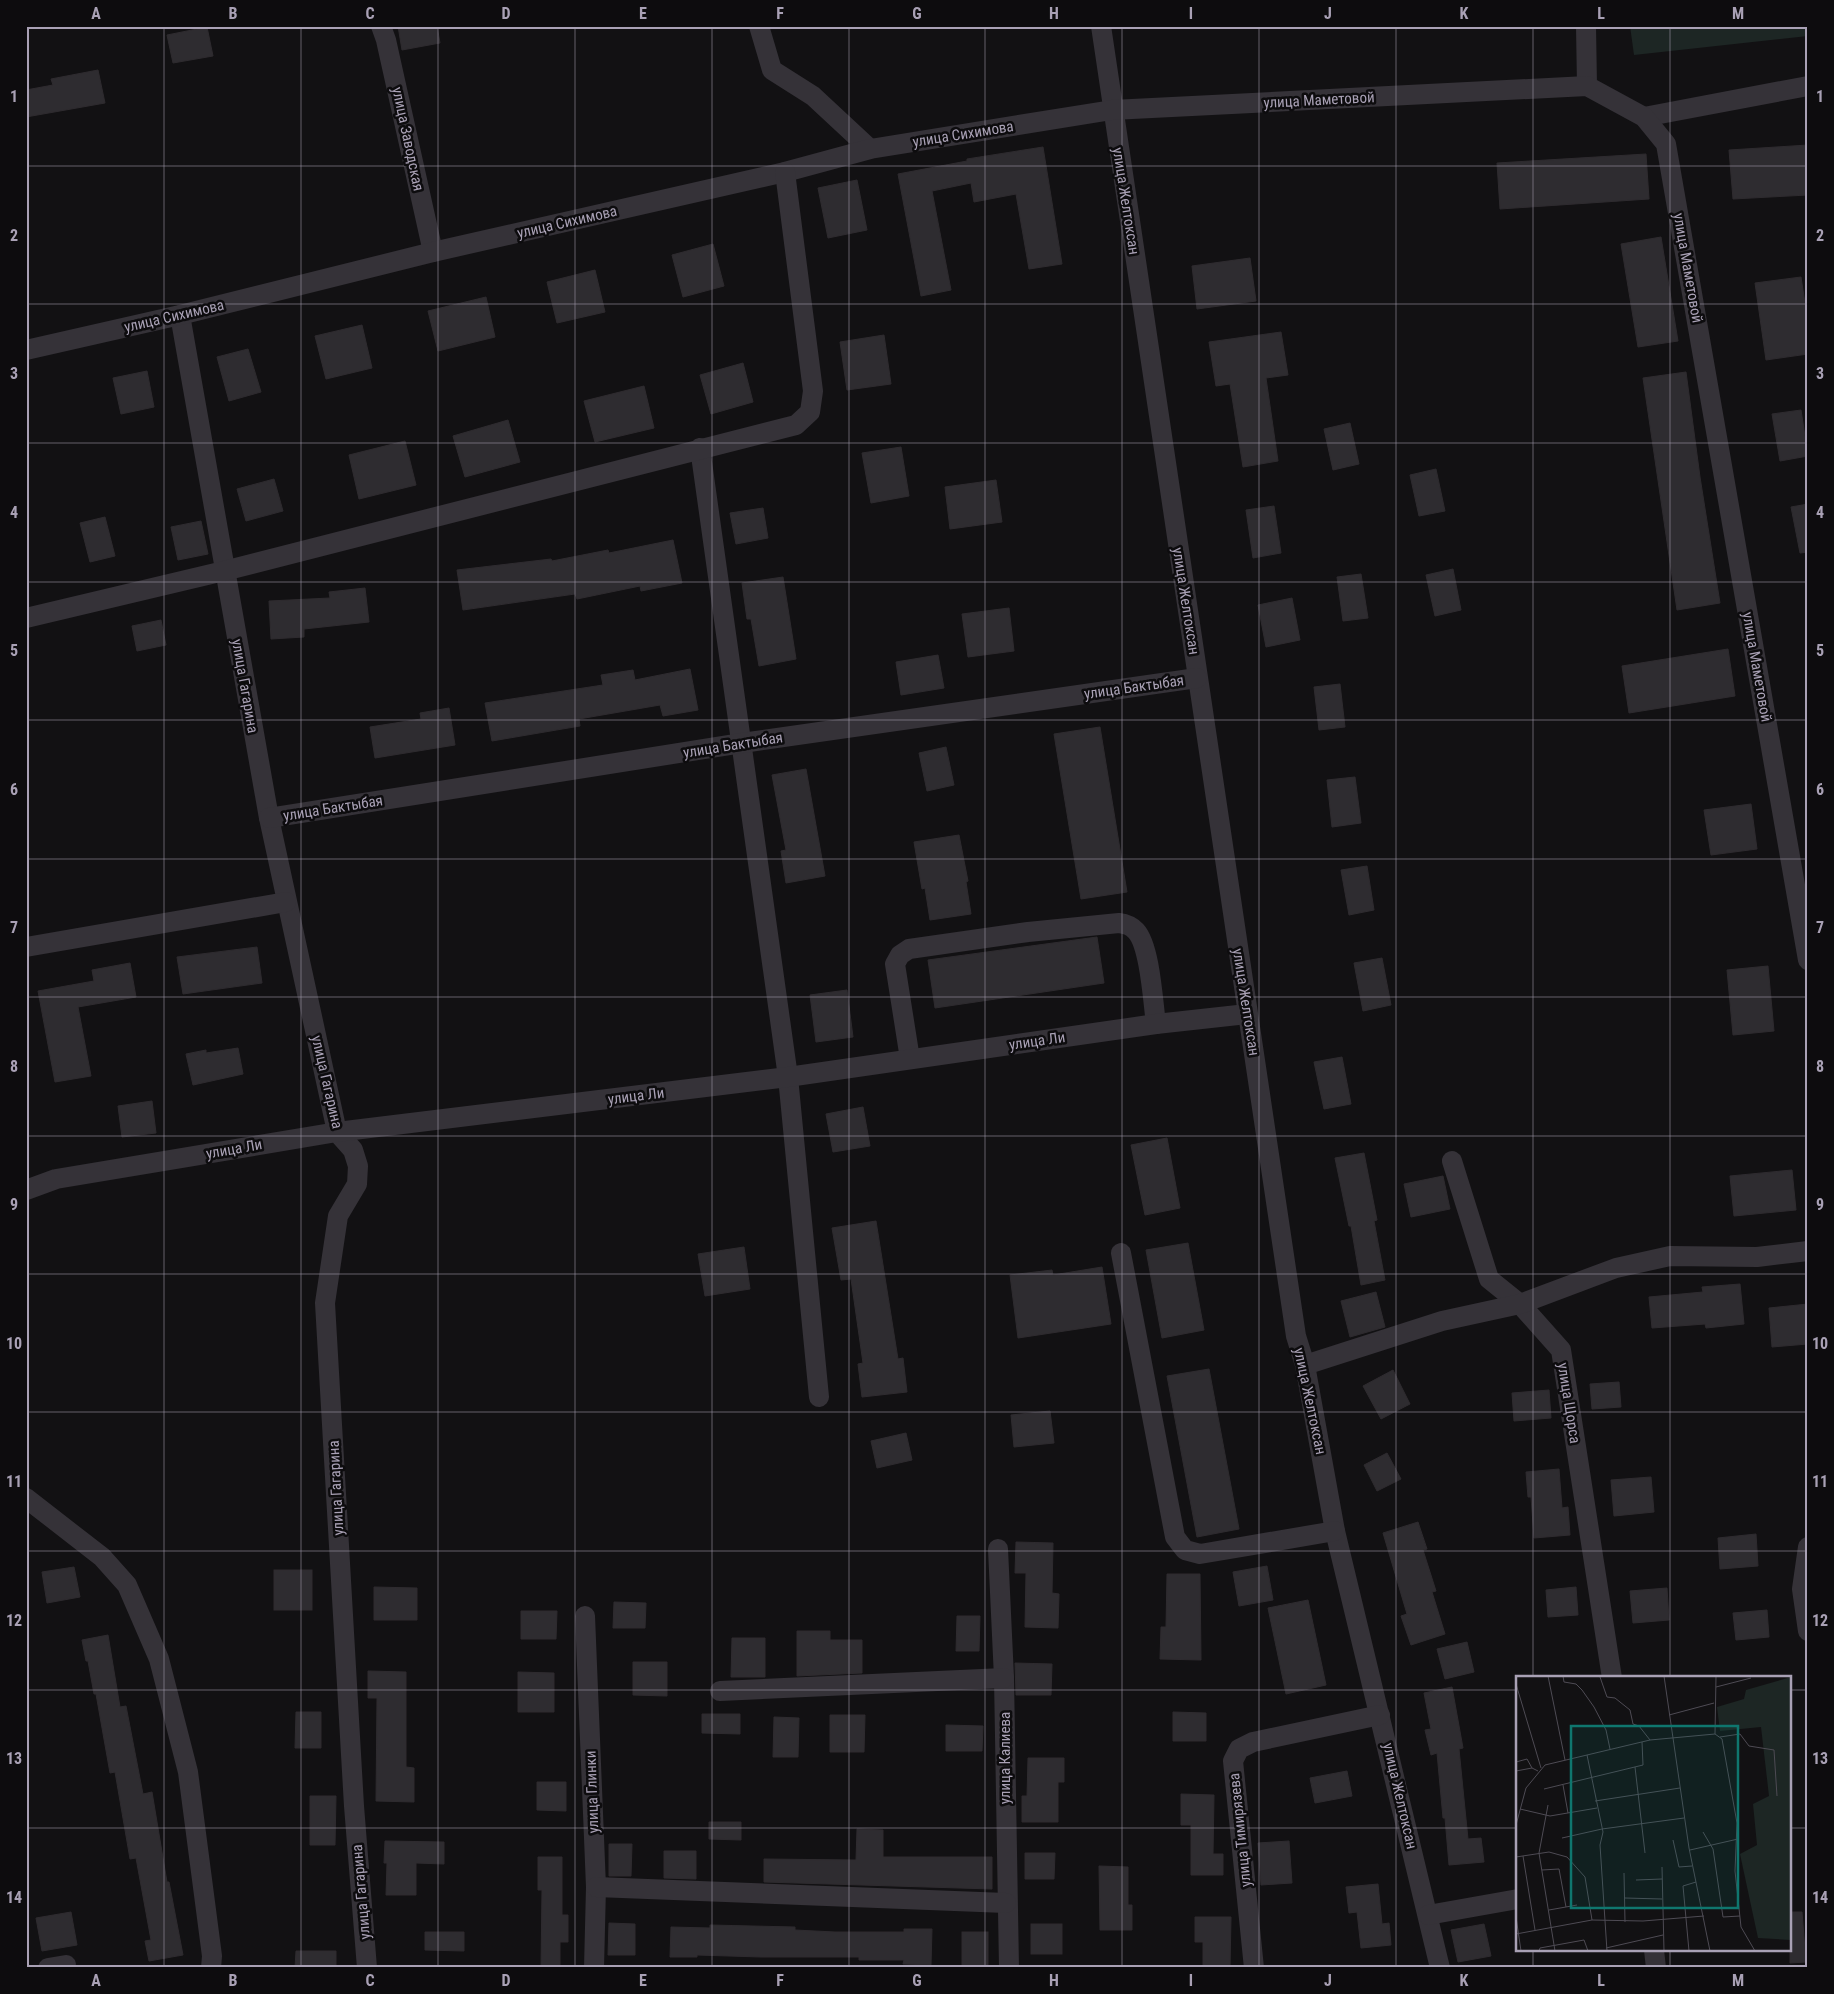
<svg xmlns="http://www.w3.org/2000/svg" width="1834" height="1994" viewBox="0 0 1834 1994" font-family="'Roboto Condensed',sans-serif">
<rect width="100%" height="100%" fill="#121113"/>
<polygon fill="#1d2624" points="1630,26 1808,26 1808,36 1634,55"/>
<g fill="#2e2c30" stroke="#2e2b2f">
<polygon points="398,26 437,26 440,43 402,50"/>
<polygon points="207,27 213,56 173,63 167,35"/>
<polygon points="98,70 105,103 26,117 26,90 53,85 51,79"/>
<polygon points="1808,145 1808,195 1733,199 1729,150"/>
<polygon points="1043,147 1062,264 1029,269 1016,194 974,202 971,183 932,191 951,290 921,296 898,174 967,161 967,159"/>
<polygon points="1646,154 1649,199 1500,209 1497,163"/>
<polygon points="857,180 867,230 828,238 818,188"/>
<polygon points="1661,237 1678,341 1638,347 1621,244"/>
<polygon points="713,244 724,286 683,297 672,255"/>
<polygon points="1250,258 1256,301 1197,309 1192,266"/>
<polygon points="595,270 605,312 557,323 547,282"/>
<polygon points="1801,277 1808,323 1808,354 1766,360 1755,283"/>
<polygon points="486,297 495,337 438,351 428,311"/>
<polygon points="362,325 372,368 326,379 315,336"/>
<polygon points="1281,332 1288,375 1266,378 1278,461 1243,467 1230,384 1216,386 1209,342"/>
<polygon points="884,335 891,384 847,390 840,342"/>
<polygon points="248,349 261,392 229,401 217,357"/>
<polygon points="743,363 753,402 711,414 700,375"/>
<polygon points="147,371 154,407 121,414 113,378"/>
<polygon points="1686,372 1700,477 1720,603 1677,610 1643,378"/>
<polygon points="644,386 654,428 595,442 584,401"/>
<polygon points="1801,410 1808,456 1780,461 1772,414"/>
<polygon points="508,420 520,462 465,477 453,436"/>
<polygon points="1350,423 1359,464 1333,470 1324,429"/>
<polygon points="405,441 416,485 359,499 349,455"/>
<polygon points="901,447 909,496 871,503 862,453"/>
<polygon points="1436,469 1445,511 1419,516 1410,475"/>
<polygon points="274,479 283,511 246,521 237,489"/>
<polygon points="996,480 1002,522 950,529 945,487"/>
<polygon points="1808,504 1808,552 1800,553 1791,507"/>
<polygon points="1274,506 1281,553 1253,558 1246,510"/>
<polygon points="763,508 768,538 736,544 730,513"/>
<polygon points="105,517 115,556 90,562 80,523"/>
<polygon points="201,521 208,554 178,560 171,527"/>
<polygon points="673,540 682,583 641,591 640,586 577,599 575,594 463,610 457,570 551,559 552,561 608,550 609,553"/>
<polygon points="1453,569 1461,610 1435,616 1426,575"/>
<polygon points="1361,574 1368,618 1343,621 1337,577"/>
<polygon points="783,577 796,659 759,666 751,619 747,619 742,583"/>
<polygon points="365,588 369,622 304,629 304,637 271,639 269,601 330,598 329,592"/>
<polygon points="1292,598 1300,640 1266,647 1258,605"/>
<polygon points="1009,608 1014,651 968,657 962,614"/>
<polygon points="161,620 166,645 137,651 132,626"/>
<polygon points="1728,649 1735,696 1629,713 1622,666"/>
<polygon points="938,655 944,688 901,695 896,662"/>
<polygon points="690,669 698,710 663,716 660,705 579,719 580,726 492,741 485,703 603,685 601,675 633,670 635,680"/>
<polygon points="1340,684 1345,727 1319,730 1314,687"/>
<polygon points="449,708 455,745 375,758 370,727 421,719 420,713"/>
<polygon points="1100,727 1127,892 1081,899 1054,734"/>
<polygon points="946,747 954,785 927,791 919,753"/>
<polygon points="806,769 825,876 786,883 781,851 786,850 772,775"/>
<polygon points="1355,777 1361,823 1332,827 1327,780"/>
<polygon points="1751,804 1757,849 1711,855 1704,810"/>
<polygon points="959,835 968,881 966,882 971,914 930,920 925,888 922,889 914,842"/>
<polygon points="1367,866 1374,910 1349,915 1341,870"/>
<polygon points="1097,937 1104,983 935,1008 928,960"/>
<polygon points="257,947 262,983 183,994 177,957"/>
<polygon points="1382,958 1391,1005 1363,1011 1354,963"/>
<polygon points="130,963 136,997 78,1007 91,1076 55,1082 38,991 94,981 92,970"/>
<polygon points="1768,966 1774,1031 1733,1035 1727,970"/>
<polygon points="847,990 853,1037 816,1042 810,995"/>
<polygon points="238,1048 243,1074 193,1085 186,1054 206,1050 206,1053"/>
<polygon points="1342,1057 1351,1104 1324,1109 1314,1062"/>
<polygon points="152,1101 156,1133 122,1137 118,1106"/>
<polygon points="863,1107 870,1146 833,1152 826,1114"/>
<polygon points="1167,1138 1180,1208 1145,1215 1131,1145"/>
<polygon points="1364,1153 1377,1220 1374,1221 1385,1280 1361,1285 1351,1226 1349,1226 1335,1158"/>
<polygon points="1792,1170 1796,1210 1734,1216 1730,1176"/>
<polygon points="1443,1176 1450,1209 1411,1217 1404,1184"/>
<polygon points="876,1221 898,1359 903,1358 907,1392 862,1397 858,1364 863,1363 851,1279 841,1280 832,1228"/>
<polygon points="1188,1243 1204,1330 1162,1338 1146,1250"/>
<polygon points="744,1247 750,1289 705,1296 698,1254"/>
<polygon points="1102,1267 1111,1324 1018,1338 1010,1275 1052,1270 1053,1275"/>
<polygon points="1740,1284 1744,1324 1706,1328 1705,1324 1652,1328 1649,1297 1703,1292 1702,1287"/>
<polygon points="1376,1292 1385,1327 1350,1337 1341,1301"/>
<polygon points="1808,1304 1808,1344 1772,1347 1769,1308"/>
<polygon points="1209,1369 1239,1529 1197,1537 1167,1376"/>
<polygon points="1393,1370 1410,1404 1381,1419 1363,1386"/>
<polygon points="1619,1382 1621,1407 1592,1409 1590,1384"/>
<polygon points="1549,1390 1551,1418 1514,1421 1512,1393"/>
<polygon points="1050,1411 1054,1443 1014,1447 1011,1415"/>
<polygon points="906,1433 912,1460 877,1468 871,1441"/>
<polygon points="1387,1453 1401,1479 1377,1491 1364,1465"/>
<polygon points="1559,1469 1562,1508 1568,1507 1570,1535 1534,1538 1531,1497 1528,1497 1526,1472"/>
<polygon points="1651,1477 1654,1512 1614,1516 1611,1480"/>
<polygon points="1418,1522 1427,1549 1423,1550 1436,1591 1432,1592 1445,1634 1411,1645 1401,1616 1407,1614 1383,1533"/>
<polygon points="1756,1534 1758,1566 1720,1569 1718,1538"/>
<polygon points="1016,1542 1053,1543 1052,1593 1059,1594 1058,1628 1025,1627 1026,1573 1015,1573"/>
<polygon points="1267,1566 1273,1600 1239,1606 1233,1572"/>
<polygon points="74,1567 80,1597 47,1603 42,1572"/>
<rect x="274" y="1570" width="38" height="40"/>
<polygon points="1167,1574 1200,1574 1201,1660 1160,1659 1161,1627 1166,1627"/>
<polygon points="374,1587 417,1588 417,1620 374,1620"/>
<polygon points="1576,1587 1578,1615 1548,1617 1546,1590"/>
<polygon points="1667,1588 1669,1620 1633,1623 1630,1591"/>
<polygon points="1308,1600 1326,1685 1286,1694 1268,1608"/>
<polygon points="614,1602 646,1603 645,1628 613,1628"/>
<polygon points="1767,1610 1769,1637 1736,1640 1733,1613"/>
<polygon points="521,1611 557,1611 556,1639 521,1639"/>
<polygon points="957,1616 980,1616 979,1651 956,1651"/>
<polygon points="797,1631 830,1631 830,1640 862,1640 862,1673 797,1676"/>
<polygon points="108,1635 120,1707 126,1706 143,1794 152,1792 167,1882 169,1882 183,1955 149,1961 145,1941 151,1940 136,1858 130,1859 115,1772 110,1773 96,1694 94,1694 88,1661 86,1661 82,1640"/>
<polygon points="732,1638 765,1638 765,1677 731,1677"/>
<polygon points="1467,1642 1474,1672 1445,1679 1437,1649"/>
<polygon points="633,1662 667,1662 667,1696 633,1695"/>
<polygon points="1015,1663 1052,1664 1051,1695 1016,1695"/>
<polygon points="368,1671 406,1672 406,1767 414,1768 414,1802 376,1801 377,1698 368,1698"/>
<polygon points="518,1672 554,1673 554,1712 518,1712"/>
<polygon points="1452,1687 1463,1748 1459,1749 1468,1839 1481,1838 1484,1862 1449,1865 1445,1818 1443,1818 1437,1753 1431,1755 1425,1730 1431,1729 1424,1693"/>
<polygon points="296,1712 321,1712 321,1748 295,1748"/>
<polygon points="1173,1712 1206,1713 1206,1741 1173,1741"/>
<polygon points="702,1714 740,1714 740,1734 702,1733"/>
<polygon points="830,1715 865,1715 864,1752 830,1752"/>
<polygon points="774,1717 799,1718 798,1757 773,1757"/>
<polygon points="946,1725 983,1726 982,1751 946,1751"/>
<polygon points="1028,1758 1064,1758 1064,1782 1058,1782 1058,1822 1022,1822 1022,1796 1027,1796"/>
<polygon points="1347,1771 1352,1796 1315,1803 1310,1778"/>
<polygon points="537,1782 566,1782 566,1811 537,1810"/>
<polygon points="1181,1794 1214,1795 1213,1854 1223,1854 1223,1875 1191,1875 1191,1825 1181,1825"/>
<polygon points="310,1796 336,1796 335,1845 310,1845"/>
<polygon points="709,1822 741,1822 741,1840 709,1839"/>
<polygon points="857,1829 883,1830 883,1857 992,1857 992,1889 764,1882 764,1859 856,1860"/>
<polygon points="385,1841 444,1842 444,1864 416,1863 416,1895 386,1895 387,1863 384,1863"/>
<polygon points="1289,1841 1292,1883 1261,1885 1258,1843"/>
<polygon points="609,1844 632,1844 631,1876 609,1876"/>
<polygon points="664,1851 696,1851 696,1879 664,1878"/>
<polygon points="1025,1853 1055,1853 1054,1879 1025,1879"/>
<polygon points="538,1857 562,1857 562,1915 568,1915 568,1942 560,1942 560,1968 541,1968 542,1890 538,1890"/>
<polygon points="1099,1866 1128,1867 1128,1905 1132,1905 1132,1930 1100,1930"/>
<polygon points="1378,1884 1382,1924 1389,1923 1391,1945 1361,1948 1357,1912 1349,1913 1346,1887"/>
<polygon points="71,1912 77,1945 42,1951 36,1918"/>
<polygon points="1790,1912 1802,1912 1806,1962 1790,1963"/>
<polygon points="1195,1917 1231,1917 1230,1968 1203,1968 1203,1942 1195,1942"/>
<polygon points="609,1923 635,1924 635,1955 608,1955"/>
<rect x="1031" y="1924" width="31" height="30"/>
<polygon points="1484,1924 1491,1956 1458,1962 1451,1930"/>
<polygon points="710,1925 795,1927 795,1930 835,1932 904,1932 904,1929 932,1929 931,1965 903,1964 904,1960 859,1960 859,1957 761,1957 697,1955 697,1957 670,1957 671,1927 710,1928"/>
<polygon points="425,1932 464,1932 464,1951 425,1950"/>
<rect x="962" y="1932" width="26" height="35"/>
<polygon points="296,1951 336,1951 336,1968 295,1968"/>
</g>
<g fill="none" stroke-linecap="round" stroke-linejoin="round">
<g stroke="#353238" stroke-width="20">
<polyline points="381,26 386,40 433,252"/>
<polyline points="759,26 772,70 813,96 870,149"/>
<polyline points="1101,26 1296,1336 1305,1365 1335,1531 1440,1968"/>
<polyline points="1586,26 1587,86"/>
<polyline points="1644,117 1808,86"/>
<polyline points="180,315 269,818 337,1132 353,1150 358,1166 357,1184 338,1216 325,1303 354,1806 367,1968"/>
<polyline points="26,350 180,315 433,252 785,172 870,149 1112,110 1587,86 1644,117 1666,144 1808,960"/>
<polyline points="700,448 788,1077 819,1397"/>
<polyline points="26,618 224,571 796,425 810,412 813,391 785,172"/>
<polyline points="269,818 742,743 1197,678"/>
<polyline points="26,947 286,902"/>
<path d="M910 1059 895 964 900 955 909 949 1028 932 1119 923C1127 924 1131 926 1136 931 1150 946 1153 1002 1156 1024"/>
<polyline points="1452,1161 1489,1279 1520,1304 1561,1350 1612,1678"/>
<polyline points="26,1190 56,1179 337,1132 788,1077 1156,1024 1247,1014"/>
<polyline points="1121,1253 1175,1537 1185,1550 1200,1554 1335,1531"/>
<polyline points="1305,1365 1442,1321 1520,1304 1616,1268 1670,1256 1757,1257 1808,1251"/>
<polyline points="26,1498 102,1557 127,1585 159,1659 188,1772 212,1956 211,1968"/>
<polyline points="1808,1547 1802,1589 1808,1631"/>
<polyline points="998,1549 1004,1678 1009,1968"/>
<polyline points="585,1616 596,1887 594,1968"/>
<polyline points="720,1691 1004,1678"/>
<polyline points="596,1887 1006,1903"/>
<polyline points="1428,1915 1518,1899"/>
<polyline points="1654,1950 1656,1968"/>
<polyline points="48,1968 66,1965"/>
<polyline points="1254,1968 1233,1761 1239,1749 1253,1742 1380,1715"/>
</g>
</g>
<path fill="none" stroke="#a9a1b5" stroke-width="1" stroke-opacity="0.55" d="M164 26V1968M301 26V1968M438 26V1968M575 26V1968M712 26V1968M849 26V1968M985 26V1968M1122 26V1968M1259 26V1968M1396 26V1968M1533 26V1678M1670 26V1678M26 166H1808M26 304H1808M26 443H1808M26 582H1808M26 720H1808M26 859H1808M26 997H1808M26 1136H1808M26 1274H1808M26 1412H1808M26 1551H1808M26 1690H1518M1790 1690H1808M26 1828H1518M1790 1828H1808M1533 1950V1968M1670 1950V1968"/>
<g text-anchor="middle" stroke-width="5" stroke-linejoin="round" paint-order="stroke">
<g font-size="15" fill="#a9a1b5" stroke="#0d0c0e">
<text transform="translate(1319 100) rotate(-3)" y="5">улица Маметовой</text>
<text transform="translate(963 134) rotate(-9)" y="5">улица Сихимова</text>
<text transform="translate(408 139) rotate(78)" y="5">улица Заводская</text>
<text transform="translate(1126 201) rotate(81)" y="5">улица Желтоксан</text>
<text transform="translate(567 222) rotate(-13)" y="5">улица Сихимова</text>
<text transform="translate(1688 268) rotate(80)" y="5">улица Маметовой</text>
<text transform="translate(174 316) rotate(-13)" y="5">улица Сихимова</text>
<text transform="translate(1186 601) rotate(81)" y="5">улица Желтоксан</text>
<text transform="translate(1757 667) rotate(80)" y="5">улица Маметовой</text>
<text transform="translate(245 686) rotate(80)" y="5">улица Гагарина</text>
<text transform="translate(1134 687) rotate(-8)" y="5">улица Бактыбая</text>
<text transform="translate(733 745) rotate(-9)" y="5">улица Бактыбая</text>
<text transform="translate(333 808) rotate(-9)" y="5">улица Бактыбая</text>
<text transform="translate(1246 1002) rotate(81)" y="5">улица Желтоксан</text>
<text transform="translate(1037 1041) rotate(-8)" y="5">улица Ли</text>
<text transform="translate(327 1082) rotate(77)" y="5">улица Гагарина</text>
<text transform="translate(636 1096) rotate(-7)" y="5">улица Ли</text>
<text transform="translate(234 1149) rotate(-10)" y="5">улица Ли</text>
<text transform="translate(1310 1401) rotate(78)" y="5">улица Желтоксан</text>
<text transform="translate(1569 1403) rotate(81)" y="5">улица Щорса</text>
<text transform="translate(336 1488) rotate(-93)" y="5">улица Гагарина</text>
<text transform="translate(1005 1758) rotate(-90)" y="5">улица Калиева</text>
<text transform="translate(592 1792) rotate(-92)" y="5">улица Глинки</text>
<text transform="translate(1400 1796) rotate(77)" y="5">улица Желтоксан</text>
<text transform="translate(1240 1830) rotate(-96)" y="5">улица Тимирязева</text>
<text transform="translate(361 1892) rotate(-95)" y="5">улица Гагарина</text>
</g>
</g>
<g transform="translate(1516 1676)">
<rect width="275" height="275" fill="#121113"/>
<path d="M275 1V264L242 262 224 178 241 169 237 128 253 120 245 51 204 55 201 31 228 23 230 14Z" fill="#1d2624"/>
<path fill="none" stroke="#4e4b54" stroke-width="1" d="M32 0 49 84M47 0 48 6 60 8 66 14 78 31 90 54 94 73M148 0 173 172 194 275M84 1 91 21 99 22 114 34 117 48 123 50 134 64M0 8 25 92M200 11 235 2M153 39 198 27M199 58 200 0M204 61 224 58 233 70 258 74 261 120M71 79 87 156 84 169 91 275M0 86 11 83 16 92M119 91 129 177M0 95 16 92 22 95M47 109 52 137M28 113 127 89 126 66M79 125 164 112M32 129 23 177 39 275M4 133 34 140 81 132M0 149 10 112 29 89 134 64 199 58 206 63 221 147 219 195 225 251 239 275M187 156 197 173 207 241 224 240M46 162 86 153 168 142M157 164 163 191 176 190M174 174 222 163M7 180 19 254M0 181 33 176 51 181 69 201 76 244M146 191 148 275M26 194 43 193 50 231M108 197 109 246M120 204 146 203M109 222 146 223M33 234 61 229M0 241 5 275M0 258 76 244 127 245 188 240M90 272 147 259M23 275 24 272 68 264 72 275M173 275 167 210 180 206"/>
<path fill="#0f766e" fill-opacity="0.15" stroke="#0f766e" stroke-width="2.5" d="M55 50H222V232H55Z"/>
<rect width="275" height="275" fill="none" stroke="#a9a1b5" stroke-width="2.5"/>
</g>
<rect width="1834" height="1994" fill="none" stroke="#0d0c0e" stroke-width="55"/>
<rect x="28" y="28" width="1778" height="1938" fill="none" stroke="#a9a1b5" stroke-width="2"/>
<g font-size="16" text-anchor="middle" font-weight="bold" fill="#a9a1b5">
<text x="96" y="19">A</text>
<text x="233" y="19">B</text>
<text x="370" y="19">C</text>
<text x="506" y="19">D</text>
<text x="643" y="19">E</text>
<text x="780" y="19">F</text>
<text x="917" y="19">G</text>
<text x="1054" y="19">H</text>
<text x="1191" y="19">I</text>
<text x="1328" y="19">J</text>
<text x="1464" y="19">K</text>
<text x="1601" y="19">L</text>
<text x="1738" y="19">M</text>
<text x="14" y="102">1</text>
<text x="1820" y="102">1</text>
<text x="14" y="241">2</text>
<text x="1820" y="241">2</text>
<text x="14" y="379">3</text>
<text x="1820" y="379">3</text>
<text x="14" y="518">4</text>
<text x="1820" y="518">4</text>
<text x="14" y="656">5</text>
<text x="1820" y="656">5</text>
<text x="14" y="795">6</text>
<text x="1820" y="795">6</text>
<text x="14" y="933">7</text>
<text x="1820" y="933">7</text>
<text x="14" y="1072">8</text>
<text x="1820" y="1072">8</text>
<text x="14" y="1210">9</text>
<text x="1820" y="1210">9</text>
<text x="14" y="1349">10</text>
<text x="1820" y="1349">10</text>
<text x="14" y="1487">11</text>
<text x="1820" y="1487">11</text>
<text x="14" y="1626">12</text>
<text x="1820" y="1626">12</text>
<text x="14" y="1764">13</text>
<text x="1820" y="1764">13</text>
<text x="14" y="1903">14</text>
<text x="1820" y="1903">14</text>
<text x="96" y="1986">A</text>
<text x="233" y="1986">B</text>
<text x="370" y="1986">C</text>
<text x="506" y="1986">D</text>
<text x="643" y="1986">E</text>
<text x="780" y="1986">F</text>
<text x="917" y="1986">G</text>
<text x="1054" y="1986">H</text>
<text x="1191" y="1986">I</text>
<text x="1328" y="1986">J</text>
<text x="1464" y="1986">K</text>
<text x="1601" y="1986">L</text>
<text x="1738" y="1986">M</text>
</g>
</svg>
